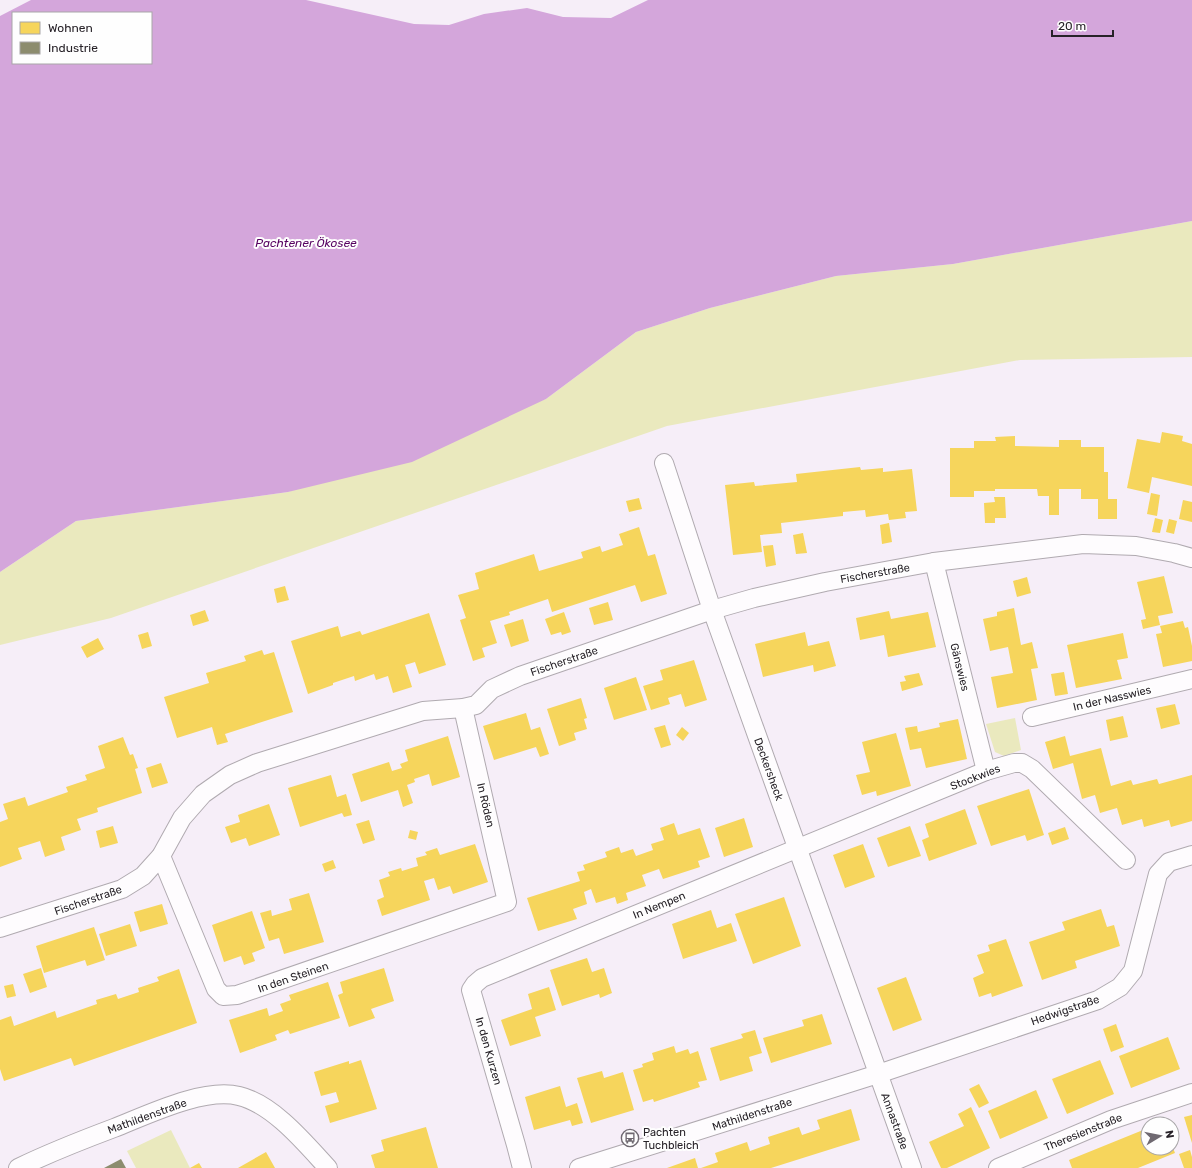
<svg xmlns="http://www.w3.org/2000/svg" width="1192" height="1168" viewBox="0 0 1192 1168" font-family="Rubik,sans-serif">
<rect width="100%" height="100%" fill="#f6eef8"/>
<g fill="#eae9be">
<polygon points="1192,221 1192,357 1020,360 667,426 111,618 0,645 0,572 76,521 288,492 546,399 636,332 710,308 836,276 953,264"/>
<polygon points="1015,718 1021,750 1004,756 995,752 986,724"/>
<polygon points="171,1130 190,1168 136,1168 127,1151"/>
</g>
<path fill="#d4a6db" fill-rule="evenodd" d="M31 0H306L414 24 449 25 484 14 527 8 563 17 611 18 648 0H1192V221L953 264 836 276 710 308 636 332 546 399 412 462 288 492 76 521 0 572V16ZM13 13H151V63H13Z"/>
<g fill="#f6d55c">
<polygon points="1162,432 1183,436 1182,441 1192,444 1192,486 1152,477 1149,493 1127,488 1137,439 1160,443"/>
<polygon points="1015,436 1015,446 1059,447 1059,440 1081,440 1081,447 1104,447 1104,472 1108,472 1108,499 1117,499 1117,519 1098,519 1098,499 1081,499 1081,489 1059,489 1059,515 1049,515 1049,496 1038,496 1037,489 995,489 995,491 974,491 974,497 950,497 950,448 974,448 974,441 996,441 995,437"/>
<polygon points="860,467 861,470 883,468 883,472 912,469 917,511 905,512 906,518 889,520 888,514 866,517 865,510 843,512 843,516 781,523 782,533 760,535 762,552 733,555 725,485 754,482 755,486 797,482 796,474"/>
<polygon points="1151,493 1160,495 1157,516 1147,514"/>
<polygon points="994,497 1005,497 1006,518 995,518 995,523 985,523 984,503 995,502"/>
<polygon points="639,498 642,509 629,512 626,501"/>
<polygon points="1183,500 1192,502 1192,522 1179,519"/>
<polygon points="1155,518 1163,520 1160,533 1152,532"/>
<polygon points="1169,519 1177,521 1174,534 1166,532"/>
<polygon points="889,523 892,542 882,544 880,525"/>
<polygon points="639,527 648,556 655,554 667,594 641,602 635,585 552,612 548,599 509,612 510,615 490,621 497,643 482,648 485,657 473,661 460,620 466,618 458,595 479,589 475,573 534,554 539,571 583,558 581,552 600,546 602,552 623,545 619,534"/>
<polygon points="803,533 807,553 796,554 793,535"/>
<polygon points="773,545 776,565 766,567 763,546"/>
<polygon points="1164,576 1173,613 1158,616 1160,625 1143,629 1141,620 1146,619 1137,582"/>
<polygon points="1027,577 1031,593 1017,597 1013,581"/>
<polygon points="285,586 289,600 277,603 274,589"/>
<polygon points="608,602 613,620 594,625 589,608"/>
<polygon points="1014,608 1021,645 1032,642 1038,668 1031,669 1037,700 997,708 991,677 1013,673 1008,647 990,651 983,619 997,616 997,612"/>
<polygon points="205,610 209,621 193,626 190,615"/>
<polygon points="889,611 891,619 928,612 936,647 888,657 884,635 860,640 856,618"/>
<polygon points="564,612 571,632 562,635 561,632 551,635 545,619"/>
<polygon points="429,613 446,665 419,674 415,662 405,665 412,687 393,693 388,676 376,680 374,674 355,681 354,676 333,683 333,685 308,694 291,641 338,626 341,637 360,631 362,635"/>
<polygon points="523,619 529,641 511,647 504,625"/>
<polygon points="1183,621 1185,628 1188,627 1192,646 1192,661 1163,667 1156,634 1162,633 1160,626"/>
<polygon points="148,632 152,646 142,649 138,635"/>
<polygon points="805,632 808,646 829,641 836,666 814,672 813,665 763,677 755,644"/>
<polygon points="1123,633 1128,658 1117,660 1122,679 1076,688 1067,645"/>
<polygon points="98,638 104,649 87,658 81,647"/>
<polygon points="262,650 264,655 274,652 293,712 225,734 228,742 217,745 212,727 177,738 164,697 209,683 206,673 246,661 244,656"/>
<polygon points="694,660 707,700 685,707 681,694 668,698 670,704 651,710 643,686 663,680 660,670"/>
<polygon points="1064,672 1068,694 1055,696 1051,674"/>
<polygon points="919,673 923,685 902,691 900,682 906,681 904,676"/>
<polygon points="636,677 647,710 614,720 604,688"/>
<polygon points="581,698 587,718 584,719 587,729 574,733 576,740 559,746 547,709"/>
<polygon points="1175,704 1180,724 1161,729 1156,708"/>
<polygon points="526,713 531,730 540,727 549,754 540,757 536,747 494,760 483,726"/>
<polygon points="1123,716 1128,737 1110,741 1106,720"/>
<polygon points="958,719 967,759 926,768 921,748 910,750 905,728 917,726 918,732 940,727 939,723"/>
<polygon points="665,725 671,745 661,748 654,728"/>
<polygon points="682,727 689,733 683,741 676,735"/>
<polygon points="896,733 911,786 877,796 876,791 862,795 856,775 870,772 862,742"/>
<polygon points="448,736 460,777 432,786 429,774 414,779 415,782 407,785 413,803 403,807 398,790 361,802 352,774 389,762 392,771 402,768 400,764 408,761 405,750"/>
<polygon points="1065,736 1070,756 1101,748 1111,786 1131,780 1133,785 1157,779 1159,784 1192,775 1192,821 1171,827 1169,820 1144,827 1142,819 1122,825 1117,808 1100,813 1095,795 1082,799 1073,763 1053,769 1045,742"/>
<polygon points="123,737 130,755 133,754 138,768 135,769 142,793 97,808 98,812 77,819 81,830 61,837 65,850 45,857 40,841 18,848 22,859 0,867 0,822 8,819 3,804 25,797 28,806 68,792 66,787 87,780 85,775 105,768 98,746"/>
<polygon points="161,763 168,783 152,788 146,768"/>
<polygon points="331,775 337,797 346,794 352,815 344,817 342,813 300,827 288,788"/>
<polygon points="1029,789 1044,835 1027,841 1025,835 991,846 977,806"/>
<polygon points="269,804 280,835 249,846 246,838 231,843 225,827 240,822 238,815"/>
<polygon points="965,809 977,844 929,861 922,840 929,837 925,824"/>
<polygon points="744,818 753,847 724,857 715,828"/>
<polygon points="369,820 375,840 363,844 356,824"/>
<polygon points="674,823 678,835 700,828 710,857 698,861 700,867 663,879 659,869 642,875 646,886 626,893 628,900 617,904 615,897 596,903 591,889 584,892 587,904 573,909 577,919 538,931 527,898 580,881 577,872 585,870 583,865 607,857 605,852 619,847 621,853 633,849 636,856 653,850 651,844 664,840 660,828"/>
<polygon points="113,826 118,843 100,848 96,831"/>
<polygon points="910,826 921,856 888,867 877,838"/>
<polygon points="1065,827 1069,839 1052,845 1048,833"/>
<polygon points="410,830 418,832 416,840 408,838"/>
<polygon points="475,844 488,882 453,894 450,886 438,890 434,878 424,881 430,900 382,916 377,900 384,897 379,880 390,876 388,872 401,868 402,871 418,866 416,858 427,855 425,852 437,848 440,855"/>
<polygon points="863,844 875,877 845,888 833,855"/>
<polygon points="333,860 336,868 325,872 322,864"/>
<polygon points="309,893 324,942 284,954 279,938 269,941 260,913 271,910 272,916 292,910 289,899"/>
<polygon points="784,897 801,946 753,964 735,914"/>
<polygon points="162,904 168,924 140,932 134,912"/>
<polygon points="1101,909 1107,927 1114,925 1120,946 1075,961 1077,968 1042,980 1029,942 1065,930 1062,922"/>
<polygon points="711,910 717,928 731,923 737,941 683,959 672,924"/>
<polygon points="252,911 265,948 252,953 255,961 244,965 241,956 224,962 212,925"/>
<polygon points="130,924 137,946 106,956 99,934"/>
<polygon points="94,927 105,960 87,966 85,960 44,973 36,946"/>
<polygon points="1006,939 1023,986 992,997 991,993 979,997 973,978 984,973 977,955 990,951 988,945"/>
<polygon points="587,958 592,972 604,968 612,993 600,998 599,994 562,1006 550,970"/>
<polygon points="41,968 47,987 30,993 23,974"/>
<polygon points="384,968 394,1001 371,1009 375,1018 349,1027 338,995 343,993 340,982"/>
<polygon points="179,969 197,1023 74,1066 71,1058 4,1081 0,1069 0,1020 11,1016 14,1026 55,1011 57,1018 97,1004 96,1000 116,994 118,999 139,992 138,988 159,981 157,977"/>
<polygon points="906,977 922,1020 893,1031 877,988"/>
<polygon points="328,982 340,1018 290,1034 288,1030 275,1035 277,1040 240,1053 229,1020 267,1008 269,1016 283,1011 280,1004 291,1000 289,995"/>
<polygon points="13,984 16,996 7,998 4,986"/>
<polygon points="549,987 556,1010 535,1017 541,1036 510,1046 501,1020 532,1009 528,994"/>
<polygon points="822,1014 832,1044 771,1063 763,1038 804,1026 802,1020"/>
<polygon points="1116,1024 1124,1047 1111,1052 1103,1029"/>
<polygon points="755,1030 762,1053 749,1057 753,1071 720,1081 710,1048 743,1038 741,1034"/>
<polygon points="1168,1037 1180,1069 1131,1088 1119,1056"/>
<polygon points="674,1046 676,1053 688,1049 690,1054 698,1051 707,1080 698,1082 700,1087 654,1102 653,1099 643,1102 633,1070 643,1067 642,1064 654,1060 652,1053"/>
<polygon points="361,1060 377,1109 330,1123 325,1106 339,1102 336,1092 321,1096 314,1072 349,1061 349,1064"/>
<polygon points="1100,1060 1114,1094 1067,1114 1052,1079"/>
<polygon points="602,1071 604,1078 623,1072 634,1110 591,1123 577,1078"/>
<polygon points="979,1084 989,1103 979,1108 969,1089"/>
<polygon points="560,1086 566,1107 577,1103 583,1123 572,1126 570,1120 534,1130 525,1097"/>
<polygon points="1036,1090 1048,1118 1000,1139 988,1111"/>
<polygon points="971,1107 990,1148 947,1168 941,1168 929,1142 964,1126 958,1114"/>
<polygon points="851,1109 860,1140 771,1168 701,1168 718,1162 715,1153 747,1142 750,1151 770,1144 768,1137 799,1127 802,1135 820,1129 817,1120"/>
<polygon points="1192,1115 1192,1143 1184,1117"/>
<polygon points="426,1127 438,1168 375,1168 371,1155 384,1151 381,1140"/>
<polygon points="1148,1128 1148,1148 1173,1148 1175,1153 1138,1168 1072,1168 1069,1160"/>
<polygon points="1190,1150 1192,1157 1192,1168 1184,1168 1179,1154"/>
<polygon points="266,1152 275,1168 238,1168"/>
<polygon points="695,1158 698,1168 667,1168"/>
<polygon points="199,1163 202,1168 190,1168"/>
</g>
<polygon fill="#8c8c6e" points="121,1159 126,1168 104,1168"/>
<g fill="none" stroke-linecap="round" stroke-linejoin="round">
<defs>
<g id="minor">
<polyline points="664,463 712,610 912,1168"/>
<polyline points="934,562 986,771"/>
<polyline points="1032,717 1192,679"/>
<polyline points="161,856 216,989 223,996 237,995 507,902 463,708"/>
<polyline points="0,928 122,889 143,876 161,856 182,818 203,794 230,775 257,763 423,711 463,708 476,705 492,689 520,676 712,610 754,598 825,582 934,562 1083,544 1136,546 1174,553 1192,558"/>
<path d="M18 1168C49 1153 82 1140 114 1128 147 1115 204 1087 239 1096 273 1104 305 1143 328 1168"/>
<polyline points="522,1168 516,1145 471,990 475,984 482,978 986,771 1014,763 1022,763 1032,769 1126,860"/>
<polyline points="579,1168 878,1074 1098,1000 1120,987 1133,971 1158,874 1169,862 1192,855"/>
<polyline points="998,1168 1111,1120 1192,1093"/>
</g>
</defs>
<use href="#minor" stroke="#b0aab0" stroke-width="20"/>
<use href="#minor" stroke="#fefcfe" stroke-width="18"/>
</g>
<defs>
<symbol id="bus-ring" viewBox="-11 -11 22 22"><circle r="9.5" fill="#fefefe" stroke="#6f6971" stroke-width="1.5"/><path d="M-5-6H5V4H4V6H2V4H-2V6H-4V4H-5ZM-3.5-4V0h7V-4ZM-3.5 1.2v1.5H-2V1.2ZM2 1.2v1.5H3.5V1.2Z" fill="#6f6971"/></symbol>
</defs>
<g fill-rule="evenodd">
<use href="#bus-ring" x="620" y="1128" width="20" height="20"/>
</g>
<g text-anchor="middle" stroke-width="4" stroke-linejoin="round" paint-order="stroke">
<g font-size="11" fill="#272228" stroke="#fefefe">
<text transform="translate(875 573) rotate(-10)" y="4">Fischerstraße</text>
<text transform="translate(564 661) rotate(-19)" y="4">Fischerstraße</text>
<text transform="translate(960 667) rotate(76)" y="4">Gänswies</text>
<text transform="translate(1112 698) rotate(-13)" y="4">In der Nasswies</text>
<text transform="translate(769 769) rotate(70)" y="4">Deckersheck</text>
<text transform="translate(975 777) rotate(-21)" y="4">Stockwies</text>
<text transform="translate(486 805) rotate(77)" y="4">In Röden</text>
<text transform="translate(88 900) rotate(-19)" y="4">Fischerstraße</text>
<text transform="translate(659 905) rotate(-22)" y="4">In Nempen</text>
<text transform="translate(293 977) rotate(-19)" y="4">In den Steinen</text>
<text transform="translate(1065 1010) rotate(-19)" y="4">Hedwigstraße</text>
<text transform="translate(489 1051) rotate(74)" y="4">In den Kurzen</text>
<text transform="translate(752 1114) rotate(-18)" y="4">Mathildenstraße</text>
<text transform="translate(147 1116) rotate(-20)" y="4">Mathildenstraße</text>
<text transform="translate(895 1121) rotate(70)" y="4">Annastraße</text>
<text transform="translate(1083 1132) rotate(-22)" y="4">Theresienstraße</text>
</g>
<g font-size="11" fill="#272228" stroke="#fefefe" text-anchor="start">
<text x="643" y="1136">Pachten<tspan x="643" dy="13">Tuchbleich</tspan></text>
</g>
<g font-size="12" font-style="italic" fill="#550160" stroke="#fefefe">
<text x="306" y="247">Pachtener Ökosee</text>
</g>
</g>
<rect x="12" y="12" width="140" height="52" fill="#fefefe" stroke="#a8a6a8"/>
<rect x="20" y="22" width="20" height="12" fill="#f6d55c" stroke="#a8a6a8"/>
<text x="48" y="32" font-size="12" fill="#272228">Wohnen</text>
<rect x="20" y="42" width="20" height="12" fill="#8c8c6e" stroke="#a8a6a8"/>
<text x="48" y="52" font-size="12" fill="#272228">Industrie</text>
<g transform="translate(1160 1136) rotate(80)"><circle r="19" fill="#fefefe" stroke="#a8a6a8"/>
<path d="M0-3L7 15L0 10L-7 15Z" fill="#6f6971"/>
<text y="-6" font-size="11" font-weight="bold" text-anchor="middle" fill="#272228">N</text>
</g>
<path d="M1052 30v6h61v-6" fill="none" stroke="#272228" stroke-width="2"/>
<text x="1058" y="30" font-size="12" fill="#272228" stroke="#fefefe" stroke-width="3" paint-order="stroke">20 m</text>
</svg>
